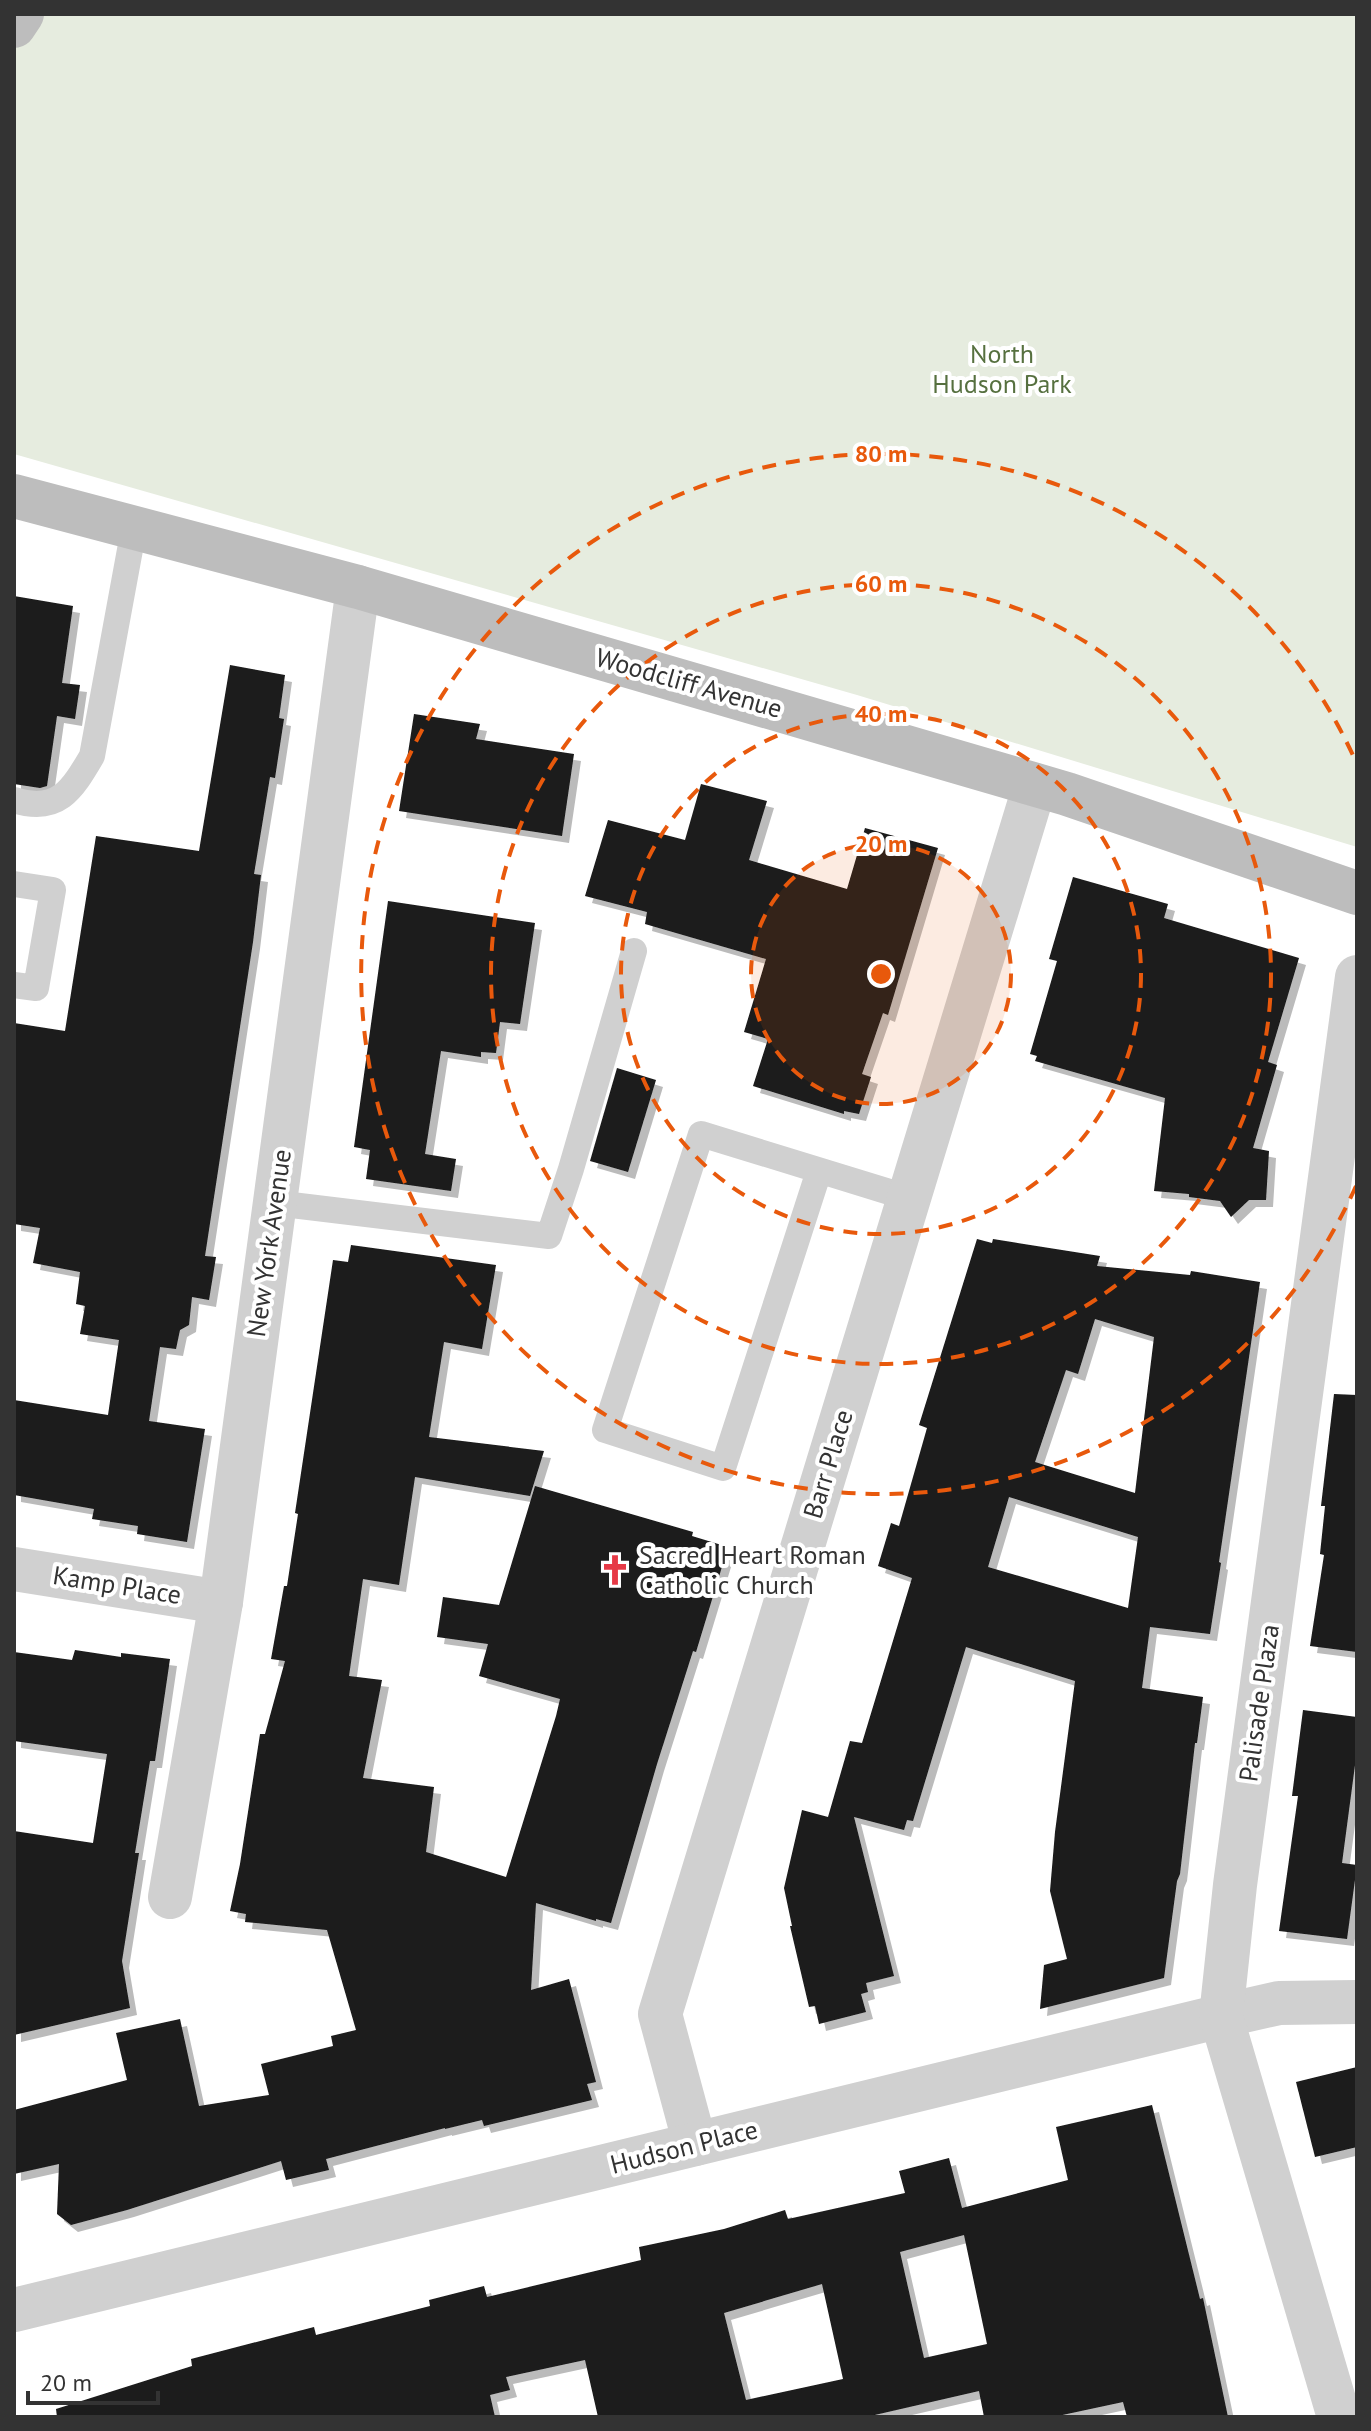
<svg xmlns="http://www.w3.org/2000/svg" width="1371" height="2431" viewBox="0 0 1371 2431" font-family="'PT Sans',sans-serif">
<defs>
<filter id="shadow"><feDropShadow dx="7" dy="7" stdDeviation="0" flood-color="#0004"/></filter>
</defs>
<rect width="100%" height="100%" fill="#fff"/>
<polygon fill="#e6ecdf" points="14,14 1357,14 1357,847 857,695 14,454"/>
<g fill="#1a1a1a" fill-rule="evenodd" filter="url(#shadow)">
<polygon points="14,596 73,606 62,683 80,685 75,719 57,716 47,786 40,788 14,784"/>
<polygon points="230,665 285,675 279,718 284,719 275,778 270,777 254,874 261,875 253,942 205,1256 216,1257 209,1300 192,1297 189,1325 180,1330 176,1349 160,1347 149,1421 205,1429 187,1542 137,1534 138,1526 92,1519 94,1509 14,1495 14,1400 108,1415 119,1340 80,1334 85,1306 76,1304 80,1272 33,1263 40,1228 14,1224 14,1023 65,1031 96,836 199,851"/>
<polygon points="414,714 480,724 476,739 574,754 562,836 399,811"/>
<polygon points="701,784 767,801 749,860 847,889 865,828 938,848 888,1015 883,1013 862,1074 871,1077 859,1114 844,1111 844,1114 753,1086 768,1039 744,1032 766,959 645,924 647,912 585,896 608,820 685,840"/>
<polygon points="1073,877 1168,904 1164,918 1299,958 1268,1062 1277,1065 1253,1148 1269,1151 1266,1200 1249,1200 1231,1217 1220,1201 1189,1197 1189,1194 1154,1191 1165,1098 1035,1061 1037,1056 1030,1054 1057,961 1049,959"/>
<polygon points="388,901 535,923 520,1024 500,1022 496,1053 481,1052 481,1057 441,1051 425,1154 456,1159 451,1191 366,1179 370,1150 354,1147"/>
<polygon points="617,1068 656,1080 628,1172 590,1161"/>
<path d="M977 1239 992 1243 993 1239 1100 1256 1097 1266 1190 1275 1191 1271 1260 1282 1219 1562 1221 1563 1210 1634 1150 1627 1142 1688 1203 1697 1197 1743H1195L1180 1874 1177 1881 1164 1978 1040 2009 1044 1965 1067 1959 1050 1891 1055 1832 1075 1681 966 1647 913 1821 907 1820 904 1830 854 1817 894 1976 866 1983 868 1992 861 1994 866 2012 819 2024 815 2006 809 2007 790 1926H792L784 1888 802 1810 828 1817 850 1741 862 1743 912 1578 878 1566 891 1523 899 1526 927 1428 919 1425ZM1095 1319 1154 1337 1135 1493 1035 1462 1066 1370 1078 1374ZM1009 1497 1138 1537 1128 1608 988 1567Z"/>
<polygon points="351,1245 496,1265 482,1349 444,1342 429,1437 544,1451 530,1496 415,1477 399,1585 363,1579 349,1676 382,1680 363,1778 434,1787 426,1852 506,1877 556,1716 560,1699 479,1676 488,1644 437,1637 443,1597 499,1605 535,1486 693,1532 692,1536 728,1547 696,1652 693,1651 657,1764 611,1923 596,1919 596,1921 536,1903 531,1990 569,1979 596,2082 587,2084 592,2100 484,2126 482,2120 445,2129 445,2128 326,2159 329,2170 286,2180 281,2161 127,2210 71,2225 57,2214 59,2164 14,2174 14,2110 127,2080 116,2033 180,2019 199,2106 269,2095 261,2064 333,2046 331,2036 356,2030 327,1930 245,1922 246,1914 230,1911 240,1864 260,1734 265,1734 285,1661 271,1659 284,1586 287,1586 298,1514 295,1513 333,1260 348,1262"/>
<polygon points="1334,1394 1357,1395 1357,1652 1310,1646 1324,1555 1320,1554 1325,1506 1321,1506"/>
<polygon points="75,1650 121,1657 121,1653 170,1659 155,1761 150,1761 135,1853 139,1853 122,1961 130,2008 14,2035 14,1831 93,1843 107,1754 14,1741 14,1652 72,1660"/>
<polygon points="1303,1710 1357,1717 1357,1750 1342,1863 1357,1865 1347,1939 1279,1931 1298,1796 1292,1796"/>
<polygon points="1357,2067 1357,2147 1315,2157 1296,2082"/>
<path d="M1152 2105 1200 2299 1203 2298 1228 2417H1127L1123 2402 1053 2417H984L979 2391 866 2417H598L585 2360 506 2377 510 2390 490 2395 495 2417H57L56 2409 192 2366 191 2359 314 2327 316 2335 430 2306 429 2300 484 2286 487 2297 641 2260 639 2247 724 2229 785 2210 788 2219 905 2193 899 2171 949 2158 962 2208 1068 2180 1056 2127ZM964 2235 987 2344 924 2358 900 2252ZM822 2284 843 2379 746 2400 724 2313Z"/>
</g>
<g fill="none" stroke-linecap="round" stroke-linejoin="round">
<g stroke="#d0d0d0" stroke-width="26">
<path d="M14 800C58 814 72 790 92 756L134 528"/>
<polyline points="14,884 53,890 36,988 14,985"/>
<polyline points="819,1171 723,1468 605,1430 701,1134 909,1198"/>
<polyline points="275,1203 549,1236 571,1169 634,951"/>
</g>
<g stroke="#d0d0d0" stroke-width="44">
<polyline points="14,1569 221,1602"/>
<polyline points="170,1897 221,1602 358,587"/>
<polyline points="695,2144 660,2014 1035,785"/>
<polyline points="14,2310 1221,2016 1279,2003 1357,2002"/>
<polyline points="1339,2417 1221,2016 1235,1885 1357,977"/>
</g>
<g stroke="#bdbdbd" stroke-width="44">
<polyline points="14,26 22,14"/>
<polyline points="14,496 358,587 1067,794 1357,893"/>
</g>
</g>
<circle cx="881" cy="974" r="130" fill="#e8590c" fill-opacity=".12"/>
<g fill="none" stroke="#e8590c" stroke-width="4" stroke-dasharray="14 10">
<circle cx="881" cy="974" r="130"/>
<circle cx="881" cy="974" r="260"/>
<circle cx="881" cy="974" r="390"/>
<path d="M1356 1186A520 520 0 1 1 1356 762"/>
</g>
<defs>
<symbol id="church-bare" viewBox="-9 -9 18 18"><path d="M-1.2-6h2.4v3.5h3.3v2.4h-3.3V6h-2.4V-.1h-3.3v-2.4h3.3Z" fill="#e63946" stroke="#fff" stroke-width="2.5" paint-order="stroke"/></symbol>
</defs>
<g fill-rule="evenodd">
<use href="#church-bare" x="593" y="1548" width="44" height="44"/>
</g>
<g text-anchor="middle" stroke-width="8" stroke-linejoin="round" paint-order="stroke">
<g font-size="26" fill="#56703f" stroke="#fff">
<text x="1002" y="363">North<tspan x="1002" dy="30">Hudson Park</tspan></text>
</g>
<g font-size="26" fill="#333" stroke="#fff">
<text transform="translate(689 683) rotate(16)" y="9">Woodcliff Avenue</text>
<text transform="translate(269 1243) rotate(-82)" y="9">New York Avenue</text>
<text transform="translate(828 1464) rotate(-73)" y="9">Barr Place</text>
<text transform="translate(117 1585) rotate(9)" y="9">Kamp Place</text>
<text transform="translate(1259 1703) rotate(-82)" y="9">Palisade Plaza</text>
<text transform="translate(684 2147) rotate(-14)" y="9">Hudson Place</text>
</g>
<g font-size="26" fill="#333" stroke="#fff" text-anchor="start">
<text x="639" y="1564">Sacred Heart Roman<tspan x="639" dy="30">Catholic Church</tspan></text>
</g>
</g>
<circle cx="881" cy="974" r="12" fill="#e8590c" stroke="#fff" stroke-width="4"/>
<g font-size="24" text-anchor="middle" font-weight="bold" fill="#e8590c" stroke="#fff" stroke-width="8" stroke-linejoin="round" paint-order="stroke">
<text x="881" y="462">80 m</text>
<text x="881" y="592">60 m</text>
<text x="881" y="722">40 m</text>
<text x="881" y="852">20 m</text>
</g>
<rect width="1371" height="2431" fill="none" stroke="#333333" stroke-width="32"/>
<path d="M28 2391v12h130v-12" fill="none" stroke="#333333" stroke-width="4"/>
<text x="40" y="2391" font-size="24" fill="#333333" stroke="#ffffff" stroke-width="6" paint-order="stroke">20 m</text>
</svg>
